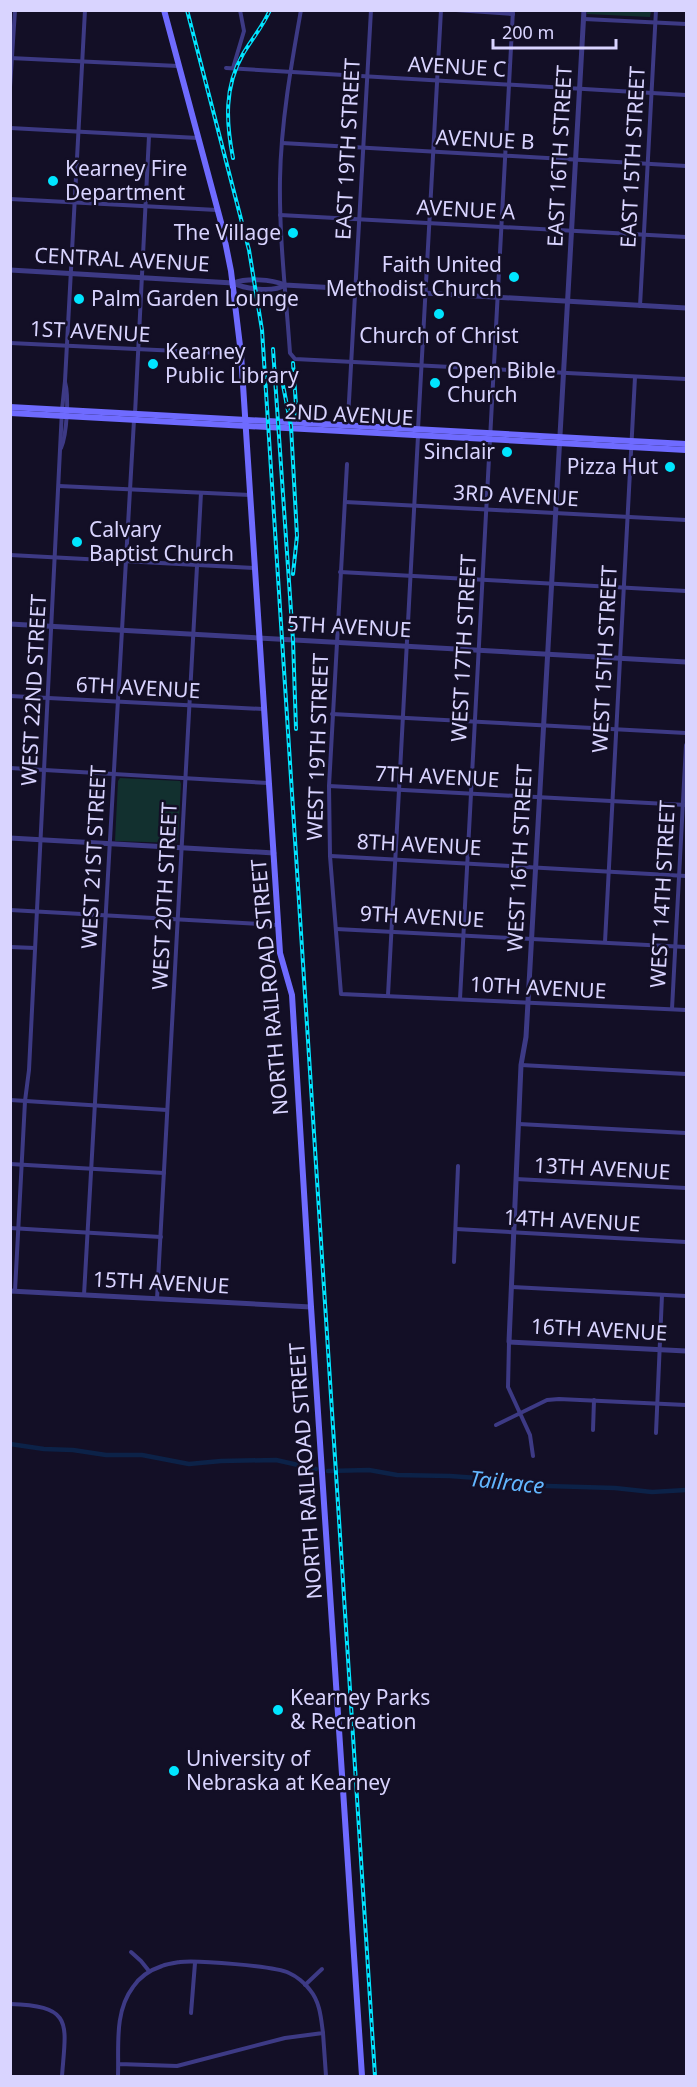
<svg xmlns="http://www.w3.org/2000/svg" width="697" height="2087" viewBox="0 0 697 2087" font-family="'Noto Sans',sans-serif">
<rect width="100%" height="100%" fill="#130f26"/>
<g fill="#12302f">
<polygon points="587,11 651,11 650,17 587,14"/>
<polygon points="120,778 180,781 181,784 178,841 176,843 115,841 118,781"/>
</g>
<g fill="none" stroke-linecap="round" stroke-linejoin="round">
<g stroke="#0c2248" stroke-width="4.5">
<polyline points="10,1444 44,1449 73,1450 106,1455 142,1455 189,1464 221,1461 276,1460 316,1469"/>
<polyline points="328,1471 369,1470 397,1475 450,1476 491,1479 514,1485 615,1488 652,1492 686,1490"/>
</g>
<g stroke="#3d3a85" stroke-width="4">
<path d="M301 10C291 66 281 123 280 179 279 237 286 295 290 353L295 359 686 379"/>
<polyline points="456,10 513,14"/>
<polyline points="584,19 686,24"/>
<polyline points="10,58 178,66"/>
<polyline points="226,68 686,95"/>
<polyline points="233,68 244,31 240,10"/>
<polyline points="10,87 15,10"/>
<polyline points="10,128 198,138"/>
<polyline points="282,143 686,166"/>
<polyline points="10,199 217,210"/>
<polyline points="280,215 686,237"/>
<polyline points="640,306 656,10"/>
<polyline points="10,343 241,354"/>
<polyline points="135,414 149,136"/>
<polyline points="348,419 371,10"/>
<polyline points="418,429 441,10"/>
<path d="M61 448C67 434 69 396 65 382"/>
<polyline points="347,464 329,786 330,856 341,994 686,1010"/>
<polyline points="59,486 250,495"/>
<polyline points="345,502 686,520"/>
<polyline points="10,555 254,568"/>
<polyline points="340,572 686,591"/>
<polyline points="10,696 263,709"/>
<polyline points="332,714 686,733"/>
<polyline points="10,768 268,783"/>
<polyline points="329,786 686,805"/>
<polyline points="331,856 686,876"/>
<polyline points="10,910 278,925"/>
<polyline points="336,929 686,947"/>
<polyline points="605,942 635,377"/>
<polyline points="10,947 35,948"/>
<polyline points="388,995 418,436"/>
<polyline points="460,999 513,10"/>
<polyline points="672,1009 686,745"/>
<polyline points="521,1065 686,1074"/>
<polyline points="10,1100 167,1110"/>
<polyline points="519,1124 686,1133"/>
<polyline points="10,1164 164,1173"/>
<polyline points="516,1179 686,1188"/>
<polyline points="10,1228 161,1237"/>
<polyline points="456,1229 686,1242"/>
<polyline points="454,1262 458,1166"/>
<polyline points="512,1287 686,1296"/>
<polyline points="15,1291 25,1101 29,1070 62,410 65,381 85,10"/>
<polyline points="84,1295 134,420"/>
<polyline points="157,1299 201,493"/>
<polyline points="509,1342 508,1387 530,1435 533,1456"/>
<polyline points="496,1425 547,1400 559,1399 686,1405"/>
<polyline points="593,1430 594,1400"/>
<polyline points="656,1433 662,1295"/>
<polyline points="131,1952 141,1961 149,1971"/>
<polyline points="305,1985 322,1969"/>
<path d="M10 2004C74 2006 66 2023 62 2076"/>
<polyline points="191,2013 195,1963"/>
<polyline points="323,2033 326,2076"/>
<path d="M118 2076C119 2047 114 2012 133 1987 139 1978 150 1970 162 1966 167 1964 174 1963 180 1962 196 1960 275 1966 289 1973 296 1976 305 1983 310 1990 320 2002 321 2018 323 2033L285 2038 177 2066 119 2064"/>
</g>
<g stroke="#3d3a85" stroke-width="5">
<polyline points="584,10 528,1002 526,1037 521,1065 509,1342 686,1351"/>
<path d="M10 270 233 283C247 278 271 279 285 285L686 308"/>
<path d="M233 283C245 289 273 293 285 285"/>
<polyline points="10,624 686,662"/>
<polyline points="10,838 274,853"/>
<polyline points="10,1291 311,1307"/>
</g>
<g stroke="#6f6bff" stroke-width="6">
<polyline points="164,10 222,226 231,271 241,354 280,953 292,995 311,1307 362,2076"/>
<polyline points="10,407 686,444"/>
<polyline points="10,413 686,450"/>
</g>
<defs>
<g id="rail">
<polyline points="187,10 249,250 262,330 375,2076"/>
<path d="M233 158C226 122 224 87 243 54 252 39 263 26 270 10"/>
<polyline points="273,349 293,640 296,729"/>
<polyline points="293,363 297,419"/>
<polyline points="282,380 291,426 297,536 293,574"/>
</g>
</defs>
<use href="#rail" stroke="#00e5ff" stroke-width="4"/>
<use href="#rail" stroke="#130f26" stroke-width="1.5" stroke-dasharray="4.5" stroke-linecap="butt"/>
</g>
<g fill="#00e5ff" stroke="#130f26" stroke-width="2">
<circle cx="53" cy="181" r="6"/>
<circle cx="293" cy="233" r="6"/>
<circle cx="514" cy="277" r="6"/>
<circle cx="79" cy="299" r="6"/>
<circle cx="439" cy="314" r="6"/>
<circle cx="153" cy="364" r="6"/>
<circle cx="435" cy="383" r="6"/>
<circle cx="507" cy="452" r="6"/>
<circle cx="670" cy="467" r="6"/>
<circle cx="77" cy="542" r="6"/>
<circle cx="278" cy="1710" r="6"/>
<circle cx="174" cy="1771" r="6"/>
</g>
<g text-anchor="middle" stroke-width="5" stroke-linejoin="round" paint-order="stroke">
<g font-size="21" fill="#d9d4ff" stroke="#130f26">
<text transform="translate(457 67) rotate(3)" y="7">AVENUE C</text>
<text transform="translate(485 140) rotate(3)" y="7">AVENUE B</text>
<text transform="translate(348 149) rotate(-87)" y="7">EAST 19TH STREET</text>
<text transform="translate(560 156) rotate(-87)" y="7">EAST 16TH STREET</text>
<text transform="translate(633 157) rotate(-87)" y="7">EAST 15TH STREET</text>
<text transform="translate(466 210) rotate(3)" y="7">AVENUE A</text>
<text transform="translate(122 260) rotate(3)" y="7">CENTRAL AVENUE</text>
<text transform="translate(90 332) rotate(3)" y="7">1ST AVENUE</text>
<text transform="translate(349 415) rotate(3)" y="7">2ND AVENUE</text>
<text transform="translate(516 496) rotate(3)" y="7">3RD AVENUE</text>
<text transform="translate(349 627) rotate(3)" y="7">5TH AVENUE</text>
<text transform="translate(464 648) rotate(-87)" y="7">WEST 17TH STREET</text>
<text transform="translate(605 659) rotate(-87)" y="7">WEST 15TH STREET</text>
<text transform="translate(138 688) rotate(3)" y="7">6TH AVENUE</text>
<text transform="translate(34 690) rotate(-87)" y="7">WEST 22ND STREET</text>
<text transform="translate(318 747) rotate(-88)" y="7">WEST 19TH STREET</text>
<text transform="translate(437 777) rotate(3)" y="7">7TH AVENUE</text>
<text transform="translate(419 845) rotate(3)" y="7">8TH AVENUE</text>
<text transform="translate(94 857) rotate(-87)" y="7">WEST 21ST STREET</text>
<text transform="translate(520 858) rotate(-87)" y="7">WEST 16TH STREET</text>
<text transform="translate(663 894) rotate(-87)" y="7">WEST 14TH STREET</text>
<text transform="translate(165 896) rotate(-87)" y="7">WEST 20TH STREET</text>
<text transform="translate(422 917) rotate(3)" y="7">9TH AVENUE</text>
<text transform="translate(270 987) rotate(-95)" y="7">NORTH RAILROAD STREET</text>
<text transform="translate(538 988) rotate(3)" y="7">10TH AVENUE</text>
<text transform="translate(602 1169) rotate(3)" y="7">13TH AVENUE</text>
<text transform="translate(572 1221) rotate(3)" y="7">14TH AVENUE</text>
<text transform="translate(161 1283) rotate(3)" y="7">15TH AVENUE</text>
<text transform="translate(599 1330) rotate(3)" y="7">16TH AVENUE</text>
<text transform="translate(306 1471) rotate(-94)" y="7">NORTH RAILROAD STREET</text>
</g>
<g font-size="21" fill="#d9d4ff" stroke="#130f26" text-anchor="start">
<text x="65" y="176">Kearney Fire<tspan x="65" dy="24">Department</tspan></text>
<text x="281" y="240" text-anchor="end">The Village</text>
<text x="502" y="272" text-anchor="end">Faith United<tspan x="502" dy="24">Methodist Church</tspan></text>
<text x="91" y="306">Palm Garden Lounge</text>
<text x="439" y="343" text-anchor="middle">Church of Christ</text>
<text x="165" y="359">Kearney<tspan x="165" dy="24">Public Library</tspan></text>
<text x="447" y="378">Open Bible<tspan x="447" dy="24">Church</tspan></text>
<text x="495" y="459" text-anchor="end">Sinclair</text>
<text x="658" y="474" text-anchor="end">Pizza Hut</text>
<text x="89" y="537">Calvary<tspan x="89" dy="24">Baptist Church</tspan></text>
<text x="290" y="1705">Kearney Parks<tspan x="290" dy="24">&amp; Recreation</tspan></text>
<text x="186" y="1766">University of<tspan x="186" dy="24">Nebraska at Kearney</tspan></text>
</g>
<g font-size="22" font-style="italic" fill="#62b6ff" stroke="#130f26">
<text transform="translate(507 1482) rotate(6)" y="8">Tailrace</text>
</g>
</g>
<rect width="697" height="2087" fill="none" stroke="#d9d4ff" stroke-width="24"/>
<path d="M493 39v9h123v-9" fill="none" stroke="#d9d4ff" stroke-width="3"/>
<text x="502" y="39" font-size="18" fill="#d9d4ff" stroke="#130f26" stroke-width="4.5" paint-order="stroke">200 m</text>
</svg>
